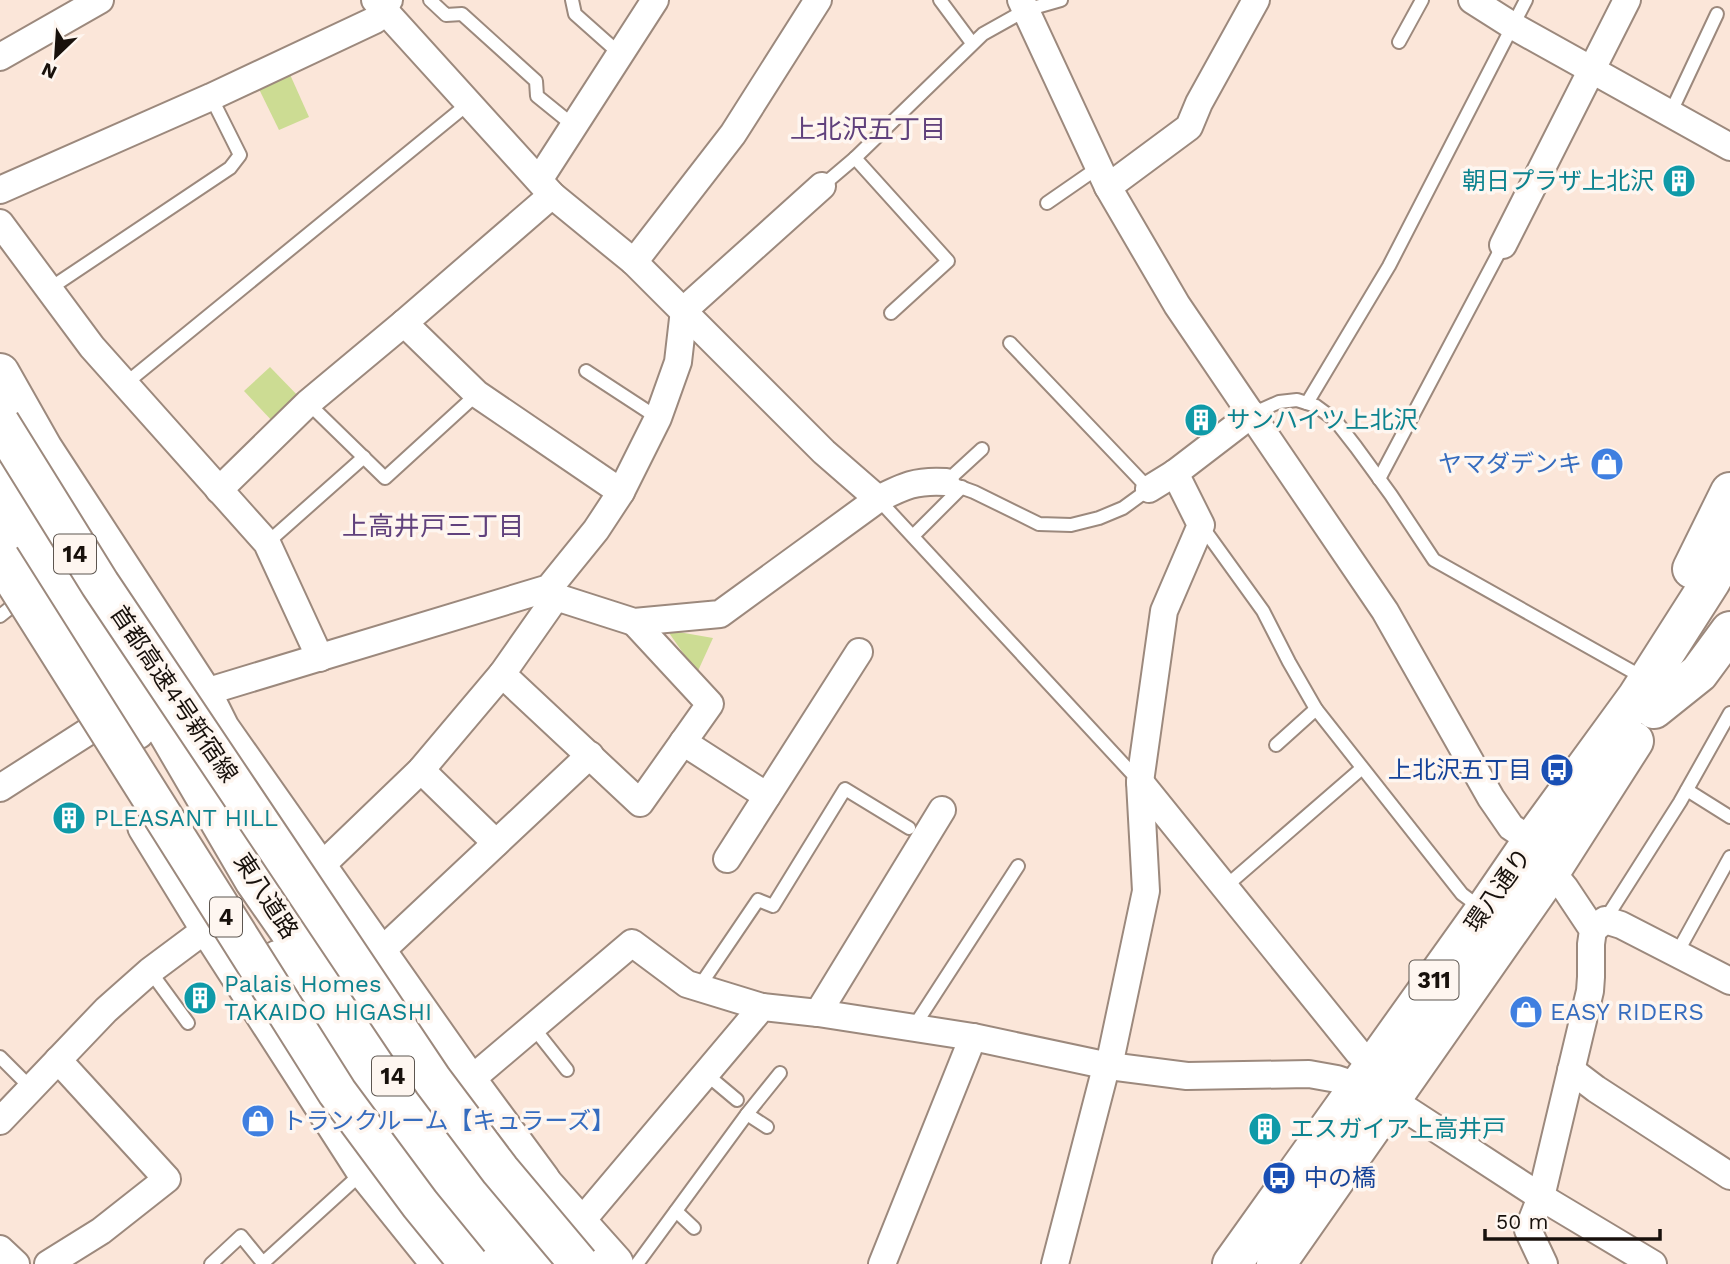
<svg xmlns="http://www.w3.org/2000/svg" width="1730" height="1264" viewBox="0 0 1730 1264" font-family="'Work Sans','Noto Sans JP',sans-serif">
<rect width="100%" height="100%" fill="#fbe6d9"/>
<g fill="#ccdc93">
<polygon points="288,70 309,117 279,130 257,85"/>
<polygon points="270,367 303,401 274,423 244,391"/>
<polygon points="667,630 713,638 697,673"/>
</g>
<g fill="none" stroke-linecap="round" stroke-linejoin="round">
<defs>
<g id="lane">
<polyline points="430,0 446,15 462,14 536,81 537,96 574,126"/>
<polyline points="572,0 575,14 620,54"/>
<polyline points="940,0 972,43"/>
<polyline points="1399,42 1422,0"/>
<polyline points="1670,114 1717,14"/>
<polyline points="855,158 948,261 891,313"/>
<polyline points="822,186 855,158 983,34 1026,10 1061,0"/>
<polyline points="1047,203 1099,167"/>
<polyline points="49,289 230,168 240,155 211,97"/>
<polyline points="586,371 658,418"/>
<polyline points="125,384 469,103"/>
<polyline points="308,403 385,478 477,394"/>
<polyline points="1307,403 1389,266 1526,0"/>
<polyline points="1252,414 1279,402 1297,400 1316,406 1335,420 1356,447 1391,495 1434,560 1635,673"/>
<polyline points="982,449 946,482 974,492 1039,524 1071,525 1099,518 1123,508 1149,489 1010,343"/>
<polyline points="1379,479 1503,245"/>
<polyline points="878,499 1139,781"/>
<polyline points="1201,525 1263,611 1289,662 1316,709 1462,894 1482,909"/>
<polyline points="913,536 962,487"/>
<polyline points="267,543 364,457"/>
<polyline points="0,616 10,608"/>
<polyline points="1276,745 1316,709"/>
<polyline points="1687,790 1730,817"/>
<polyline points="1225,887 1361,769"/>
<polyline points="1605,920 1680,802 1730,713"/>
<polyline points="1677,953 1730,857"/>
<polyline points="150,971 188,1023"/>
<polyline points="699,987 758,900 773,906 845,789 909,828"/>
<polyline points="533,1027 567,1070"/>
<polyline points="913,1028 1018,866"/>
<polyline points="0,1057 31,1088"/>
<polyline points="706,1074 737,1100"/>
<polyline points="747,1114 767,1127"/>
<polyline points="676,1211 694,1228"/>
<polyline points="211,1264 241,1236 263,1263 363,1172"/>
<polyline points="637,1264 747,1114 780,1073"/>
</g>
<g id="street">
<polyline points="375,0 552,195 634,262 824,452 878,499"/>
<polyline points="1021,0 1108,187 1177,305 1385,611 1491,798 1511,827 1532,841"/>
<polyline points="1472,0 1513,26 1730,147"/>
<polyline points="0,57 100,0"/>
<polyline points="539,180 655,0"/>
<polyline points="1108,187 1189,127 1199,103 1256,0"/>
<polyline points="0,190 211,97 375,20 389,0"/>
<polyline points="0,223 92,347 267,543 320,658"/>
<polyline points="1503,245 1627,0"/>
<polyline points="634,262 733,134 818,0"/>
<polyline points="404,323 477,394 621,492"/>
<polyline points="1149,489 1175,473 1252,414"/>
<polyline points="219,490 308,403 404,323 552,195"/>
<path d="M549 588 556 597 634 622 720 614 878 499C904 486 916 480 946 482"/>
<polyline points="502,674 640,803 710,704 634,622"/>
<polyline points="202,693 549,588 596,530 621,492 658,418 678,362 684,310 822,186"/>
<polyline points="683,742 767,796"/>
<polyline points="421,770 496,843"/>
<polyline points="1140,782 1358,1052 1373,1066"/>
<polyline points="0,788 89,731"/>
<polyline points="727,859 859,652"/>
<polyline points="319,868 421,770 502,674 556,597"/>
<polyline points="1593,930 1605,920 1621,925 1730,981"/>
<polyline points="378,954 590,755"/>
<polyline points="818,1013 942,810"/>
<polyline points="1571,1070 1596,1089 1730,1176"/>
<polyline points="468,1082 632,943 687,984 762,1007"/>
<polyline points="1392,1100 1541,1197 1653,1264"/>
<polyline points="0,1121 106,1010 150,971 209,927"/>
<polyline points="579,1224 762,1007 818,1013 973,1037 1109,1066 1187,1076 1309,1074 1337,1079 1358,1086"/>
<polyline points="0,1249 16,1264"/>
<polyline points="48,1264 101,1231 167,1179 58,1060"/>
<polyline points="882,1264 973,1037"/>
<polyline points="1055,1264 1104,1075 1109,1066 1146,891 1140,782 1164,611 1201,525 1175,473"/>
<polyline points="1544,1264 1528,1230 1541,1197 1590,991 1591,977 1591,944 1593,930 1565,888 1551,871"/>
</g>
<g id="primary">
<polyline points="0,373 43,449 202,693 220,729 468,1082 541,1181"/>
<polyline points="0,512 56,596 136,730"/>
<polyline points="1692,569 1730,492"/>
<polyline points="128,662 143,690 254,880 329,988 408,1098 493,1206 543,1264"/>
<polyline points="1654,709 1699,673 1730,631"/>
<polyline points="147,826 209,927 365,1169 438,1260"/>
<path d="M278 960C347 1065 422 1168 504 1264"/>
<polyline points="522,1161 614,1264"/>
<polyline points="1232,1264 1484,911 1532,841 1637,697 1711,581 1730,545"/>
<polyline points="1276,1264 1551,871 1634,741"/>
</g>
<polyline id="highway" points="0,472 49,554 143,690"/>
</defs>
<use href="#lane" stroke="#9c897d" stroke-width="16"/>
<use href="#street" stroke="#9c897d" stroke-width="30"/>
<use href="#primary" stroke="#9c897d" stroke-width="42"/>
<use href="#highway" stroke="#9c897d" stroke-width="42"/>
<use href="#lane" stroke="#fff" stroke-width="12"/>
<use href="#street" stroke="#fff" stroke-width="26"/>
<use href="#primary" stroke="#fff" stroke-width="38"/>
<use href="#highway" stroke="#fff" stroke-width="38"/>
<defs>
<g id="highway-bridge">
<polyline points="0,423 100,584 433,1081 500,1170 579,1264"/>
<polyline points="0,558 337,1092 420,1204 469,1264"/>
</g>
</defs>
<use href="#highway-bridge" stroke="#9c897d" stroke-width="42" stroke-linecap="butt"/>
<use href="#highway-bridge" stroke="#fff" stroke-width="38"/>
</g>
<defs>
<symbol id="building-disc" viewBox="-11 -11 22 22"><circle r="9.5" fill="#0f9aa8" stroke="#fef6f0"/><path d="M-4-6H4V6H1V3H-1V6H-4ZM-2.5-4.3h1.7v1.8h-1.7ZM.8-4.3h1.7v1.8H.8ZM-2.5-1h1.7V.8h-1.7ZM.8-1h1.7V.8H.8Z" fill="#fff"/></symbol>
<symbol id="shop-disc" viewBox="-11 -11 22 22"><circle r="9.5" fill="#3f7fe0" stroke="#fef6f0"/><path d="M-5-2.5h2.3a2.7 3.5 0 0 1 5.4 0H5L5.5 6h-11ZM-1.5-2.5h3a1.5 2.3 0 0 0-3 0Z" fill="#fff"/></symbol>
<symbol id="bus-disc" viewBox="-11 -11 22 22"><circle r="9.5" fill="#1a4fb4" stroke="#fef6f0"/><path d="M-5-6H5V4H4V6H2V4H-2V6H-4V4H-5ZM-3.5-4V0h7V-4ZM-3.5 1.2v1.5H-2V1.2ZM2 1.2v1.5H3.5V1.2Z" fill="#fff"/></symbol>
</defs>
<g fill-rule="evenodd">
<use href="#building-disc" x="1660" y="162" width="38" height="38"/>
<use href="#building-disc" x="1182" y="401" width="38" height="38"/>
<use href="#shop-disc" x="1588" y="445" width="38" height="38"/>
<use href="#bus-disc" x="1538" y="751" width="38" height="38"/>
<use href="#building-disc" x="50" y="799" width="38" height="38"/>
<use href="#building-disc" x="181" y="979" width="38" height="38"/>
<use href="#shop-disc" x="1507" y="993" width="38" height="38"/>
<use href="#shop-disc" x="239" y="1102" width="38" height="38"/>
<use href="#building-disc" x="1246" y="1110" width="38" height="38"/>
<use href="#bus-disc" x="1260" y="1159" width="38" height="38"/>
</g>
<g text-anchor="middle" stroke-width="7" stroke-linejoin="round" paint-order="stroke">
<g fill="#fef6f0" stroke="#5d5650" stroke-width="2">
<rect x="54" y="534.5" width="42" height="39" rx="5"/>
<rect x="210" y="897.5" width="32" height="39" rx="5"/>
<rect x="1409.5" y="960.5" width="49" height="39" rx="5"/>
<rect x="372" y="1056.5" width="42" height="39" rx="5"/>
</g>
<g font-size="23" font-weight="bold" fill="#18110c">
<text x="75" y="562">14</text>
<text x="226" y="925">4</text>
<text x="1434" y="988">311</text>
<text x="393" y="1084">14</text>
</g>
<g font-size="24" fill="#0d838f" stroke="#fef6f0" text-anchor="start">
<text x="1654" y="189" text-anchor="end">朝日プラザ上北沢</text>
<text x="1226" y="428">サンハイツ上北沢</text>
<text x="94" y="826">PLEASANT HILL</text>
<text x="224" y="992">Palais Homes<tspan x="224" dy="28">TAKAIDO HIGASHI</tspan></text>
<text x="1290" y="1137">エスガイア上高井戸</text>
</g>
<g font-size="24" fill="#366cbe" stroke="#fef6f0" text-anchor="start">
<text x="1582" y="472" text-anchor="end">ヤマダデンキ</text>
<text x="1550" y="1020">EASY RIDERS</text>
<text x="282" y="1129">トランクルーム【キュラーズ】</text>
</g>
<g font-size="24" fill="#18110c" stroke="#fef6f0">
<text transform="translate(174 694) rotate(56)" y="8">首都高速4号新宿線</text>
<text transform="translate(1498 890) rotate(-55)" y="8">環八通り</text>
<text transform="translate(266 896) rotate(57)" y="8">東八道路</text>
</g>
<g font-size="24" fill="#164399" stroke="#fef6f0" text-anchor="end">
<text x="1532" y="778">上北沢五丁目</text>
<text x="1304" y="1186" text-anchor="start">中の橋</text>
</g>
<g font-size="26" fill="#60417c" stroke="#fef6f0">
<text x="868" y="138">上北沢五丁目</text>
<text x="433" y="535">上高井戸三丁目</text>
</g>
</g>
<g transform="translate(56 56) rotate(205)" stroke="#fef6f0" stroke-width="5" paint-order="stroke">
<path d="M0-5L12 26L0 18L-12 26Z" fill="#18110c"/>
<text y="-10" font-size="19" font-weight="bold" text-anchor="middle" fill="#18110c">N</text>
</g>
<path d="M1485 1229v10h175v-10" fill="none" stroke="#18110c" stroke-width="3.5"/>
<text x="1496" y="1229" font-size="21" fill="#18110c" stroke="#fef6f0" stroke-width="5" paint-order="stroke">50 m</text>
</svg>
